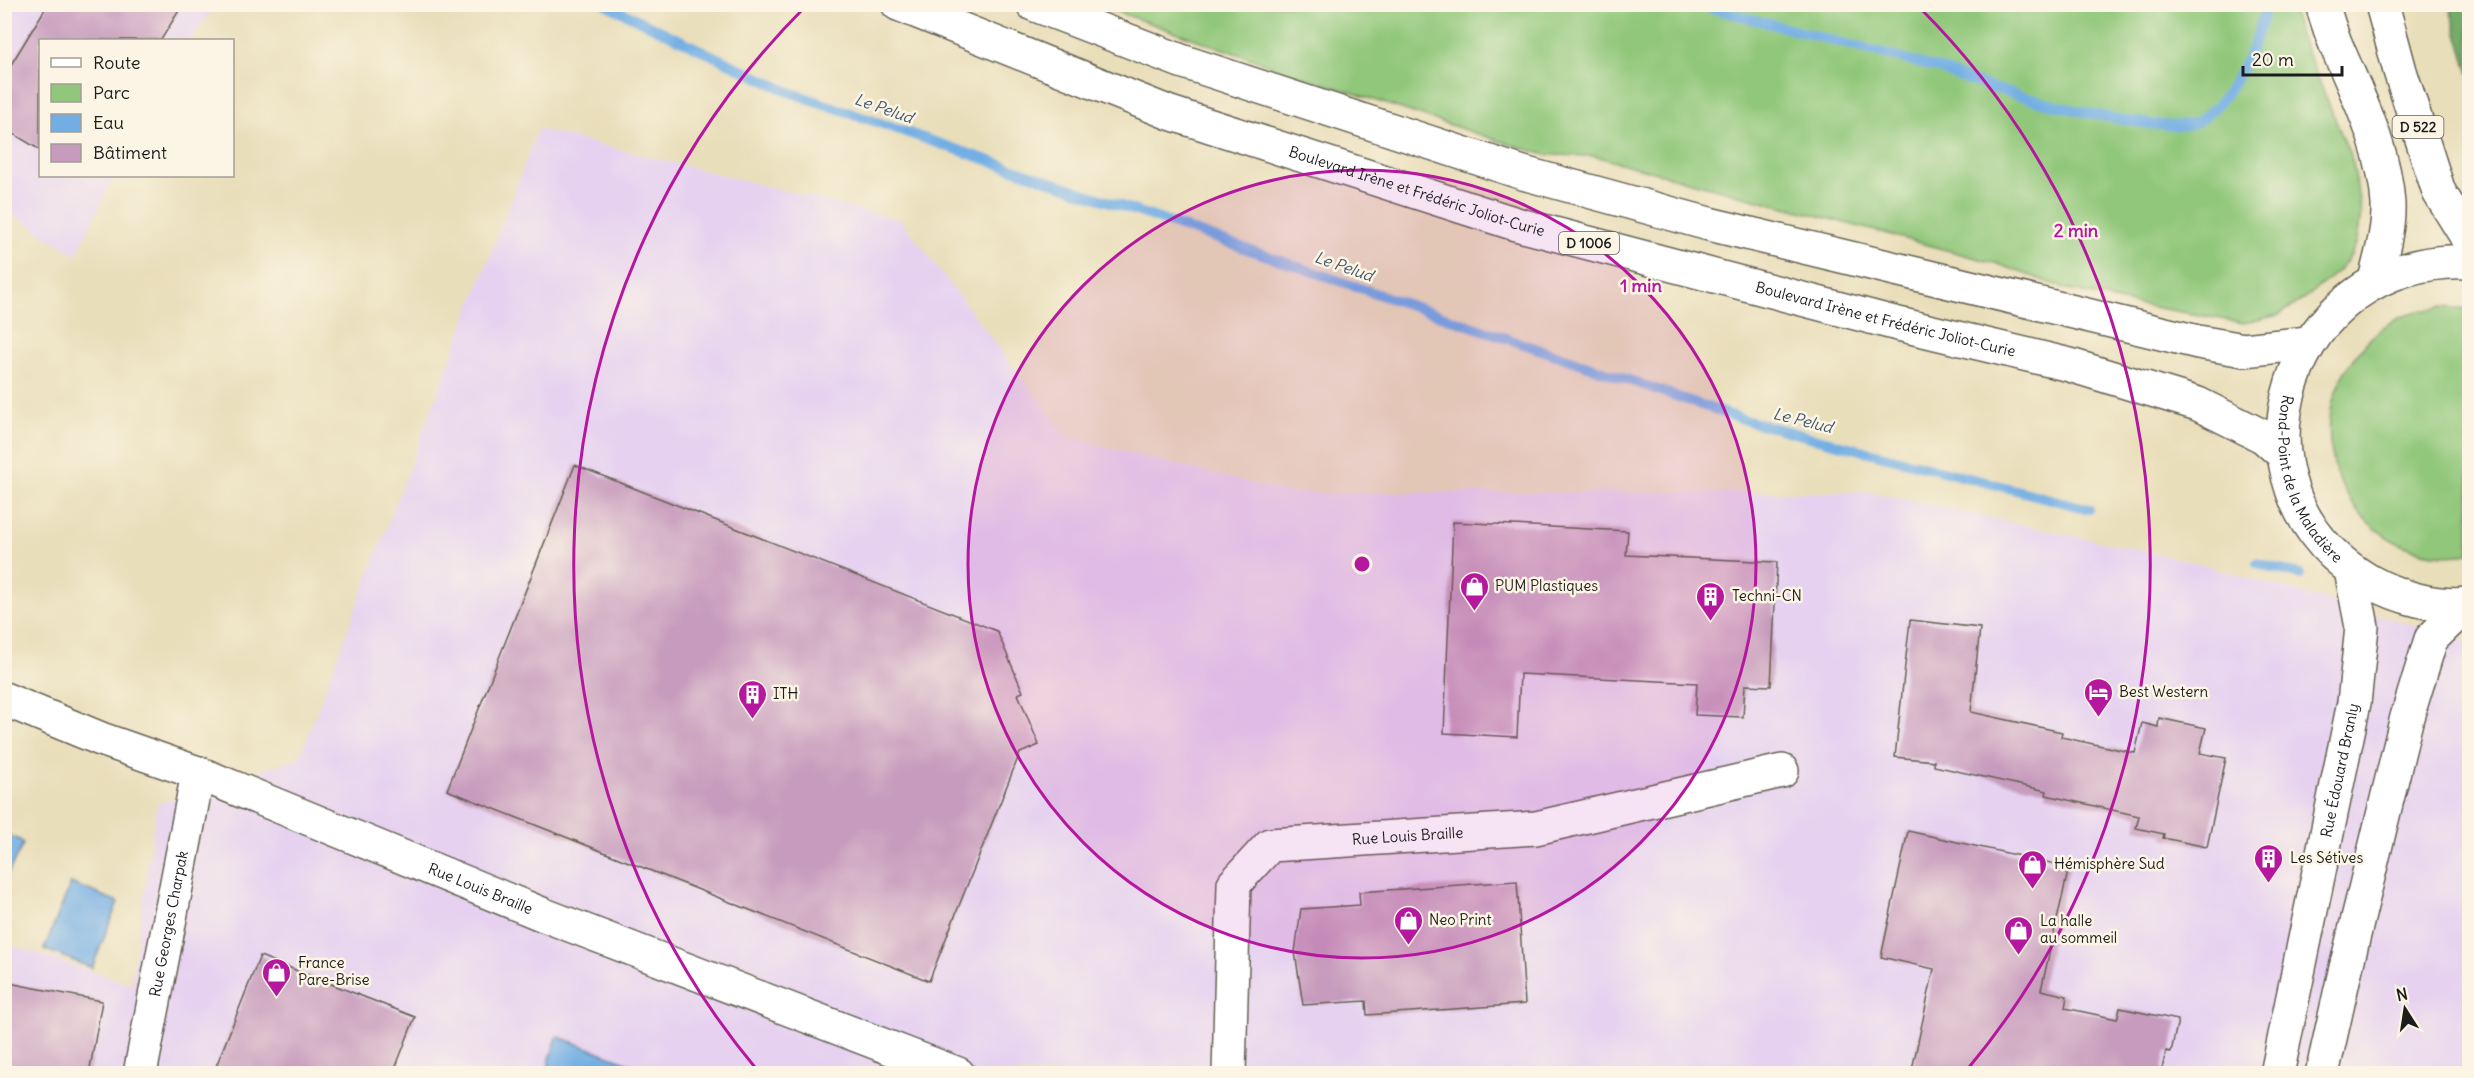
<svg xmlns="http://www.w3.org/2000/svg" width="2474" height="1078" viewBox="0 0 2474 1078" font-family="Delius,sans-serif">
<rect width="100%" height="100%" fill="#fcf5e5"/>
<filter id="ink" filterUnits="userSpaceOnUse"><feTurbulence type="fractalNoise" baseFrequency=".0167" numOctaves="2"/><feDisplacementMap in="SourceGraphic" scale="12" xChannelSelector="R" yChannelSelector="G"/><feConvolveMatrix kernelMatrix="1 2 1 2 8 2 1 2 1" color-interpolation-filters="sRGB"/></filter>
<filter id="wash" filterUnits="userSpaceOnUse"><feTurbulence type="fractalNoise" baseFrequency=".008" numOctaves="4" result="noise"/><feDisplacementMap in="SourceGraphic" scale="24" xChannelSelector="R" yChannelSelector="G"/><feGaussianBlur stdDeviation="1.35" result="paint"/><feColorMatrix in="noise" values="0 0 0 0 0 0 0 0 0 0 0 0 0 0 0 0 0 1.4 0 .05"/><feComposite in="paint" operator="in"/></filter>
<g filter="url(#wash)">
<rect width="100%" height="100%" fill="#e9deba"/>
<g fill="#e6d2f0">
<polygon points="4,5 215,5 191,40 40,40 40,176 114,176 76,255 5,210"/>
<polygon points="538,129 901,220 1067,437 1288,493 1870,492 2189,561 2469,641 2469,1073 5,1073 4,943 131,984 157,804 299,758"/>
</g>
<g fill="#91c77a" stroke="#56724b" stroke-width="1.5">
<polygon points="1098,5 2291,5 2300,35 2353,162 2361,214 2357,241 2350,257 2338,271 2308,296 2279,315 2244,323 2118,301 2064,288 1995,263 1594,156 1546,155 1496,140 1292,73"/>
<path d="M2441 307 2470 309 2469 553C2362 571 2290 446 2353 359 2365 343 2382 325 2401 317 2413 312 2428 310 2441 307Z"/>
</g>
<polygon fill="#74ac6a" stroke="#486443" stroke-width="1.5" points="2449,5 2469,5 2469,74"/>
<g fill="#72aee4" stroke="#476580" stroke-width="1.5">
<polygon points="5,834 20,840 23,844 5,880"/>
<polygon points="71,883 118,902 92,968 44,949"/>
<polygon points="557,1037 559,1037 655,1073 548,1073 549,1062"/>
</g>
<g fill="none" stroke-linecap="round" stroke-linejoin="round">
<g stroke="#72aee4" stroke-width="10">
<polyline points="605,4 789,92 1748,421 2089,509"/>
<path d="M1695 4 1941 69C1979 88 2158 137 2194 123 2227 109 2261 38 2266 4"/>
<polyline points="2257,563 2300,575"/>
</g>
</g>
<g id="blocks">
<g fill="#c79bbd">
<polygon points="48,4 183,4 161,40 40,40 40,150 4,128 4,76"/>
<polygon points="575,465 997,631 1023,692 1018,694 1039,745 1020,753 929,981 447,790"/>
<polygon points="1453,522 1628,531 1626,555 1777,562 1771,686 1745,685 1743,717 1695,715 1697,683 1520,674 1517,737 1444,733"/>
<polygon points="1910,620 1980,628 1971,712 2062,732 2061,737 2135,753 2142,723 2158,727 2159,718 2206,728 2200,753 2226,758 2207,847 2163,838 2164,834 2136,828 2139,816 2046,795 2047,791 1934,766 1934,761 1895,757"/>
<polygon points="1908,831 2069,867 2041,990 2067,996 2065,1008 2117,1019 2120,1008 2178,1020 2171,1052 2166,1051 2161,1074 1911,1074 1934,969 1881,957"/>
<polygon points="1517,881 1525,1004 1367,1015 1366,1001 1303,1005 1295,952 1301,909 1360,905 1359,892"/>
<polygon points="260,956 415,1017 393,1074 213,1074"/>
<polygon points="4,982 102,1001 89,1074 4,1074"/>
</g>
</g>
</g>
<g filter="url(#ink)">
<use href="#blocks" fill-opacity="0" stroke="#646053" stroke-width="1.5"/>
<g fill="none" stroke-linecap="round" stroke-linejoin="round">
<defs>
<g id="minor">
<path id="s1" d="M4 699 101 739 198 773 544 915 958 1074"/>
<path id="s2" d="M140 1074 198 773"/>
<path id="s3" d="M1229 1074 1234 884 1270 845 1536 828 1782 771"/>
<path id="s4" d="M2277 1074 2354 703 2362 627 2351 570"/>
<polyline points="2322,1074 2344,976 2407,717 2431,639 2466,605"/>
</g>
<g id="primary">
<path id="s5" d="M898 4 1170 113 1516 224 1890 322 2070 365 2198 404 2264 437 2284 455"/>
<polyline points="1033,4 1181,61 1523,173 1709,224 2198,342 2244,350 2308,343"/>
<path d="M2322 4C2327 20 2332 37 2339 52 2360 101 2385 150 2388 204 2389 229 2381 256 2375 280"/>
<polyline points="2382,4 2400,71 2439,192 2470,242"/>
<path id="s6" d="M2470 262C2287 253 2211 488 2369 581 2398 597 2436 608 2470 604"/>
</g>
</defs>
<use href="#minor" stroke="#646053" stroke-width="36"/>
<use href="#primary" stroke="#646053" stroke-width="36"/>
<use href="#minor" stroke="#fff" stroke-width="33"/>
<use href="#primary" stroke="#fff" stroke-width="33"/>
</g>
</g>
<circle cx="1362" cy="564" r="394" fill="#b5179e" fill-opacity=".12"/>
<g fill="none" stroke="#b5179e" stroke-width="3">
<circle cx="1362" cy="564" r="394"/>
<path d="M758 1071A788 788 0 0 1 805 7M1919 7A788 788 0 0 1 1966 1071"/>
</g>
<defs>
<symbol id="shop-pin" viewBox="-11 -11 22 30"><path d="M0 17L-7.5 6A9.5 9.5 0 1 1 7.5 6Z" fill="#b5179e" stroke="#fcf5e5"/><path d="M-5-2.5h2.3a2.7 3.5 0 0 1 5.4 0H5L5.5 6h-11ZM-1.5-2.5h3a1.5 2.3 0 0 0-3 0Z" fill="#fff"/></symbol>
<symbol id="building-pin" viewBox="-11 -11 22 30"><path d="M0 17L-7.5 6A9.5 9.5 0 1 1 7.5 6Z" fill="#b5179e" stroke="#fcf5e5"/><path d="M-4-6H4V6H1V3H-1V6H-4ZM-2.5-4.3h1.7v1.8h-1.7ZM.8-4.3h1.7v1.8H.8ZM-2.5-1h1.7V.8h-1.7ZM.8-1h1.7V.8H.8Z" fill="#fff"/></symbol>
<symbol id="hotel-pin" viewBox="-11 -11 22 30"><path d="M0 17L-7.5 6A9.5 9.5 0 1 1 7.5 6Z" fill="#b5179e" stroke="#fcf5e5"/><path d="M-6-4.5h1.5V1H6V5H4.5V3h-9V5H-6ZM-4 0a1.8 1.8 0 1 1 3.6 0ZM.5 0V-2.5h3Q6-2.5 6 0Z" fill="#fff"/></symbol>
</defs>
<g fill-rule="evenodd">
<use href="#shop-pin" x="1458" y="570" width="33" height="45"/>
<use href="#building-pin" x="1694" y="580" width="33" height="45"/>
<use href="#hotel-pin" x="2082" y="676" width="33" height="45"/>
<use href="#building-pin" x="736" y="678" width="33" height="45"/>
<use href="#building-pin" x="2252" y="842" width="33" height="45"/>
<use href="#shop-pin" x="2016" y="848" width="33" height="45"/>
<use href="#shop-pin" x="1392" y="904" width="33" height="45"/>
<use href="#shop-pin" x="2002" y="914" width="33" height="45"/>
<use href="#shop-pin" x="260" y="956" width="33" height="45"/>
</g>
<g text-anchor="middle" stroke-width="5" stroke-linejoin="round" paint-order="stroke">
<g fill="#fcf5e5" stroke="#5f5d58" stroke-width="1.5">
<rect x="2392.5" y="116" width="51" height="22" rx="4.5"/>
<rect x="1559" y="232" width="60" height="22" rx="4.5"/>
</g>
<g font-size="14" font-weight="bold" fill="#1c1c1c">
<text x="2418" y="132">D 522</text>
<text x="1589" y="248">D 1006</text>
</g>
<g font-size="15" fill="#1c1c1c" stroke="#fcf5e5">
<text dy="5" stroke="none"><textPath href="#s5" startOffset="552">Boulevard Irène et Frédéric Joliot-Curie</textPath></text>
<text dy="5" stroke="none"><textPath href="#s5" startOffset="1038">Boulevard Irène et Frédéric Joliot-Curie</textPath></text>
<text dy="5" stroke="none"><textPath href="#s6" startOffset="336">Rond-Point de la Maladière</textPath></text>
<text dy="5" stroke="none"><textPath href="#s4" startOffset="310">Rue Édouard Branly</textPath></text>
<text dy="5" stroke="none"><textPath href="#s3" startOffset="381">Rue Louis Braille</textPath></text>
<text dy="5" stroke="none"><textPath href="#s1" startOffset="513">Rue Louis Braille</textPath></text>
<text dy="5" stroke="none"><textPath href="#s2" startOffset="153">Rue Georges Charpak</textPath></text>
</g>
<g font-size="15" fill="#1c1c1c" stroke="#fcf5e5" text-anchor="start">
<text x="1495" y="591">PUM Plastiques</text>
<text x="1732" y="601">Techni-CN</text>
<text x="2119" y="697">Best Western</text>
<text x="773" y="699">ITH</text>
<text x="2290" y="863">Les Sétives</text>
<text x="2054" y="869">Hémisphère Sud</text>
<text x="1429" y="925">Neo Print</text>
<text x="2040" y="926">La halle<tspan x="2040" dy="17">au sommeil</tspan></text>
<text x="298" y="968">France<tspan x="298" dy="17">Pare-Brise</tspan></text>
</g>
<g font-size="16" font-style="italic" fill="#3e566c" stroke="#fcf5e5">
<text transform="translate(884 108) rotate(19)" y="6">Le Pelud</text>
<text transform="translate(1344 266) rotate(19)" y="6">Le Pelud</text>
<text transform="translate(1803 420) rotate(14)" y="6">Le Pelud</text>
</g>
</g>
<circle cx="1362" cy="564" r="9" fill="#b5179e" stroke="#fcf5e5" stroke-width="3"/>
<g font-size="18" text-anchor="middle" font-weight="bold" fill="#b5179e" stroke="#fcf5e5" stroke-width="5" stroke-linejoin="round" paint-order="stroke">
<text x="2076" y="237">2 min</text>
<text x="1641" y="292">1 min</text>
</g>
<rect width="2474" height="1078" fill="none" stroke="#fcf5e5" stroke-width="24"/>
<rect x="39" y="39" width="195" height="138" fill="#fcf5e5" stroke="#a29e95" stroke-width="1.5"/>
<rect x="51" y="58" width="30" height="9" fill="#ffffff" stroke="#a29e95" stroke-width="1.5"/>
<text x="93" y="69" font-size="18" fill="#1c1c1c">Route</text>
<rect x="51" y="84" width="30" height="18" fill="#91c77a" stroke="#a29e95" stroke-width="1.5"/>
<text x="93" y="99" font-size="18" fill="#1c1c1c">Parc</text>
<rect x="51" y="114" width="30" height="18" fill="#72aee4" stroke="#a29e95" stroke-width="1.5"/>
<text x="93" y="129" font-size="18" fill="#1c1c1c">Eau</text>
<rect x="51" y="144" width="30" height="18" fill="#c79bbd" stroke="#a29e95" stroke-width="1.5"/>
<text x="93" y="159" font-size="18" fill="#1c1c1c">Bâtiment</text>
<g transform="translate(2405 1009) rotate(348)" stroke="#fcf5e5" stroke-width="4.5" paint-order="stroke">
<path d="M0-4.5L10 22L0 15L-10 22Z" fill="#1c1c1c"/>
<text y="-9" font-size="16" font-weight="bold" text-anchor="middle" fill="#1c1c1c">N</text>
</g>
<path d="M2243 66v9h99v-9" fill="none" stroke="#1c1c1c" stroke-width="3"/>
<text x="2252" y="66" font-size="18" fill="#1c1c1c" stroke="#fcf5e5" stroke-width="4.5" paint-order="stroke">20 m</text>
</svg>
